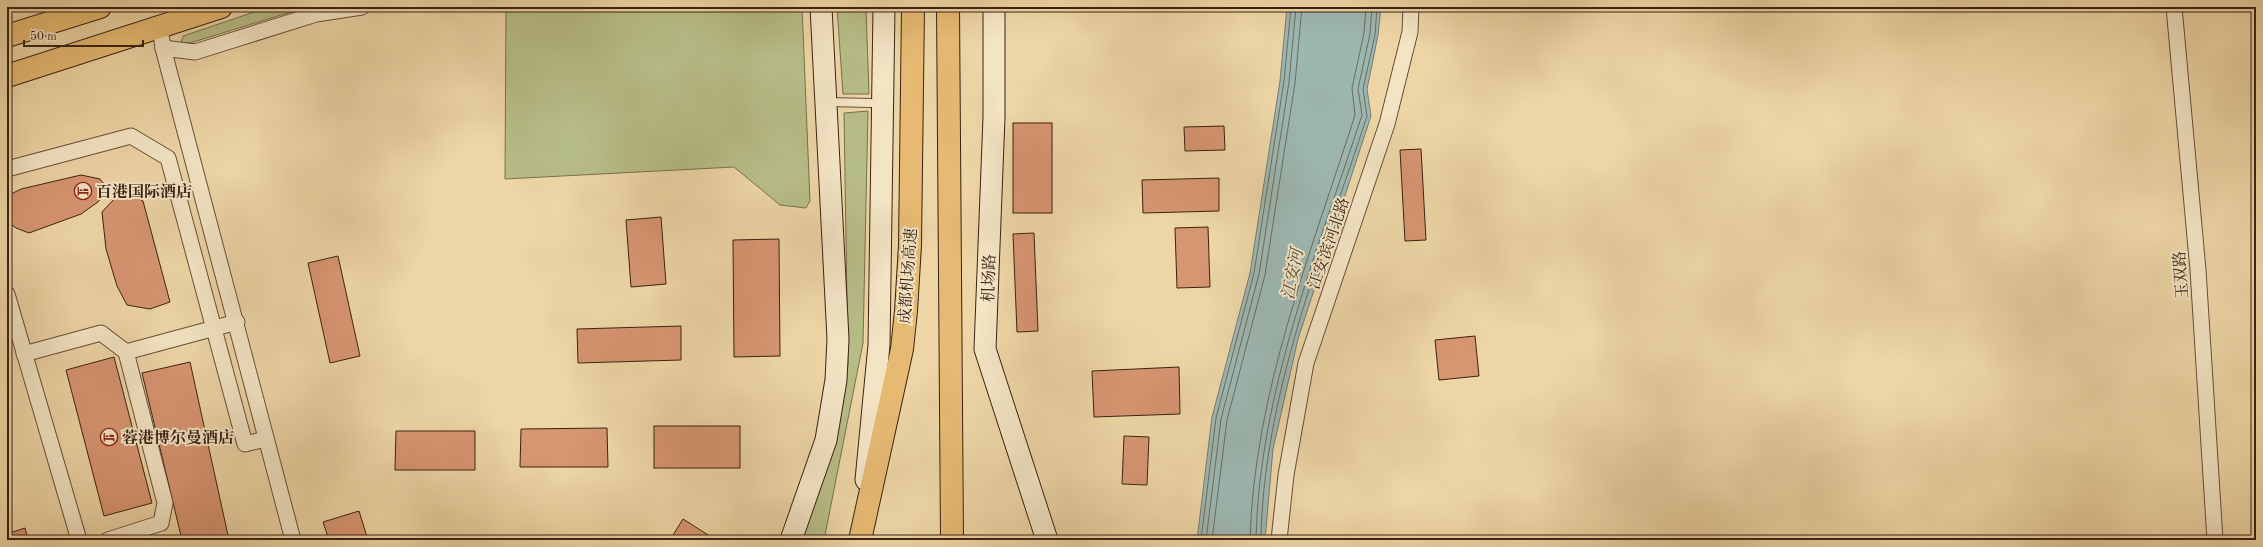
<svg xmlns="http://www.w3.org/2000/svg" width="2263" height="547" viewBox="0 0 2263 547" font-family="'Old Standard TT','Noto Serif SC',serif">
<rect width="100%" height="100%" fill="#edd5a5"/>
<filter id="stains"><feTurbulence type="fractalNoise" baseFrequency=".005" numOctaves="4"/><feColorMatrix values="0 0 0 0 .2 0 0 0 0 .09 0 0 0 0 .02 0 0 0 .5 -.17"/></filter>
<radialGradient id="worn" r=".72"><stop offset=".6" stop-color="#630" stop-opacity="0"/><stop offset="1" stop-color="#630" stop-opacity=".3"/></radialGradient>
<g fill="#b7bd87" stroke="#78704d">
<polygon points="269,7 307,7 190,43 181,43 183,36"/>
<polygon points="506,7 802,7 810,201 806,208 780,205 734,167 505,179"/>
<polygon points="837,7 866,7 869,94 843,94"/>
<polygon points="868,111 863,343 824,540 798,540 833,436 848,365 844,113"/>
</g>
<polygon fill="#9cb6b0" stroke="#757b71" points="1287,7 1381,7 1378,35 1367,89 1371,116 1298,339 1273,449 1265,540 1197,540 1212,417 1250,273 1280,81"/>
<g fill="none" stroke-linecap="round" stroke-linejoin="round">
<g stroke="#6b6c62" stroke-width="1">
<polyline points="1201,540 1216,418 1254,273 1284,81 1291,7"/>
<polyline points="1206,540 1221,419 1259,274 1289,82 1296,7"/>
<polyline points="1212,540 1227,420 1265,275 1295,83 1302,7"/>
<path d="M1250 540C1254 393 1311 253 1355 115L1352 88 1364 33 1366 7"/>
<path d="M1256 540C1259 393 1317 253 1362 115L1358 89 1370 34 1372 7"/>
<path d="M1261 540C1263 395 1323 252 1367 116L1363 89 1375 35 1377 7"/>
</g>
</g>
<g fill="#d79571" stroke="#3a2213">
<rect x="1013" y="123" width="39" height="90"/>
<polygon points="1224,126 1225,150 1185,151 1184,127"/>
<polygon points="1421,149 1426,240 1405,241 1400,150"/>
<polygon points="81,175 100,179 108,189 98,202 81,214 29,233 16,228 7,221 7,196 21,189"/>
<polygon points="1219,178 1219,211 1143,213 1142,180"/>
<polygon points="132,195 143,201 170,302 150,309 127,305 117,286 106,249 102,212 116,197"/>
<polygon points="661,217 666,284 631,287 626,220"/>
<polygon points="1208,227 1210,287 1177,288 1175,228"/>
<polygon points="1034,233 1038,331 1017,332 1013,234"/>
<polygon points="779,239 780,356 734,357 733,240"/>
<polygon points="338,256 360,356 330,363 308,263"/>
<polygon points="681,326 681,360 578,363 577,329"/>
<polygon points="1475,336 1479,376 1439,380 1435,340"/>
<polygon points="114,357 152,503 104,516 66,370"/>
<polygon points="190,362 229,540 182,540 142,373"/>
<polygon points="1179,367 1180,414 1094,417 1092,371"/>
<rect x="654" y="426" width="86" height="42"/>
<polygon points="607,428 608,467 520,467 521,429"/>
<polygon points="396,431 475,431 475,470 395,470"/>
<polygon points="1124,436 1149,437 1147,485 1122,484"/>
<polygon points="7,462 12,481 7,482"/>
<polygon points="359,511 368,540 329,540 323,522"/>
<polygon points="683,519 716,540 670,540"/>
<polygon points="25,528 28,540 7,540 7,534"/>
</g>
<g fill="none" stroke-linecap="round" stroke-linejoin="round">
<defs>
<polyline id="lane" points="827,102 871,103"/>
<g id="street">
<polyline points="2174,7 2198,270 2215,540"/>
<polyline points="160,27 163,48 293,540"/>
<polyline points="163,48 195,52 316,14 362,7"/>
<polyline points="7,169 131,136 168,158 245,444 266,439"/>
<polyline points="7,294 79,540"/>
<polyline points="24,354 101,333 126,352 237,322"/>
<polyline points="108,540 161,523 165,503 126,352"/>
<polyline points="1279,540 1286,475 1306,363 1387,124 1410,32 1411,7"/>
</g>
<g id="secondary">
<polyline points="994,7 994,117 985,349 1047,540"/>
<polyline points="866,480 879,345 884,7"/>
<polyline points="791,540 826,440 836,380 838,339 821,7"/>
</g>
<g id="primary">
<polyline points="7,36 100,7"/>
<polyline points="7,76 221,7"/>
</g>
<g id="highway">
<polyline points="948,7 952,540"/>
<polyline points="860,540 902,349 906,311 910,245 913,7"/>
</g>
</defs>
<use href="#lane" stroke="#674f38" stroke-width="10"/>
<use href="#street" stroke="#674f38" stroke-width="17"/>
<use href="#secondary" stroke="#3a2213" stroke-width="23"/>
<use href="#primary" stroke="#3a2213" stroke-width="24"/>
<use href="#highway" stroke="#3a2213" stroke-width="24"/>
<use href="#lane" stroke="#f3e4c4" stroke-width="8"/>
<use href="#street" stroke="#f3e4c4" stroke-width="15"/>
<use href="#secondary" stroke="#f3e4c4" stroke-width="21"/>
<use href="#primary" stroke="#e6ba72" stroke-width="22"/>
<use href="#highway" stroke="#e6ba72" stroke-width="22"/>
</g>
<defs>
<symbol id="hotel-ring" viewBox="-11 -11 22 22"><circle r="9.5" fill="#f3e4c4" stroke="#8f2418" stroke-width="1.5"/><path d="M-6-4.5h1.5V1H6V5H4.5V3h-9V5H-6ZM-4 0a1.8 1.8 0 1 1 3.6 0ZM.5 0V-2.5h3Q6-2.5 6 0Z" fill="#8f2418"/></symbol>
</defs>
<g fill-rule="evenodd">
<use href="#hotel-ring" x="73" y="181" width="20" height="20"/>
<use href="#hotel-ring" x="99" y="427" width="20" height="20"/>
</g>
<g text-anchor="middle" stroke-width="4" stroke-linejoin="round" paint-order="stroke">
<g font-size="16" font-weight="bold" fill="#3a2213" stroke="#f3e4c4" text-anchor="start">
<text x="96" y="197">百港国际酒店</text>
<text x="122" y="443">蓉港博尔曼酒店</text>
</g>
<g font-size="16" fill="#3a2213" stroke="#f3e4c4">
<text transform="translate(1328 243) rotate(-71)" y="6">江安滨河北路</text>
<text transform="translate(2180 275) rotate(-94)" y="6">玉双路</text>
<text transform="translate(907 276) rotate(-86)" y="6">成都机场高速</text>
<text transform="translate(988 278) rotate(-88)" y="6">机场路</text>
</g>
<g font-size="17" font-style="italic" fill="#52473a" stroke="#f3e4c4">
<text transform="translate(1292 274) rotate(-79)" y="6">江安河</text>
</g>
</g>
<rect width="2263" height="547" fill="none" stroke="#edd5a5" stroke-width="24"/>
<rect x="8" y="8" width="2247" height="531" fill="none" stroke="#3a2213" stroke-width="2"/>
<rect x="12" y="12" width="2239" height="523" fill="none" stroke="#3a2213"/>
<path d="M24 40v6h119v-6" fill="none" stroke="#3a2213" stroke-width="2"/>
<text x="30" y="40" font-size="12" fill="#3a2213" stroke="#f3e4c4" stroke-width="3" paint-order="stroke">50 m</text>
<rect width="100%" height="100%" filter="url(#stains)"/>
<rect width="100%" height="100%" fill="url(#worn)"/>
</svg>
